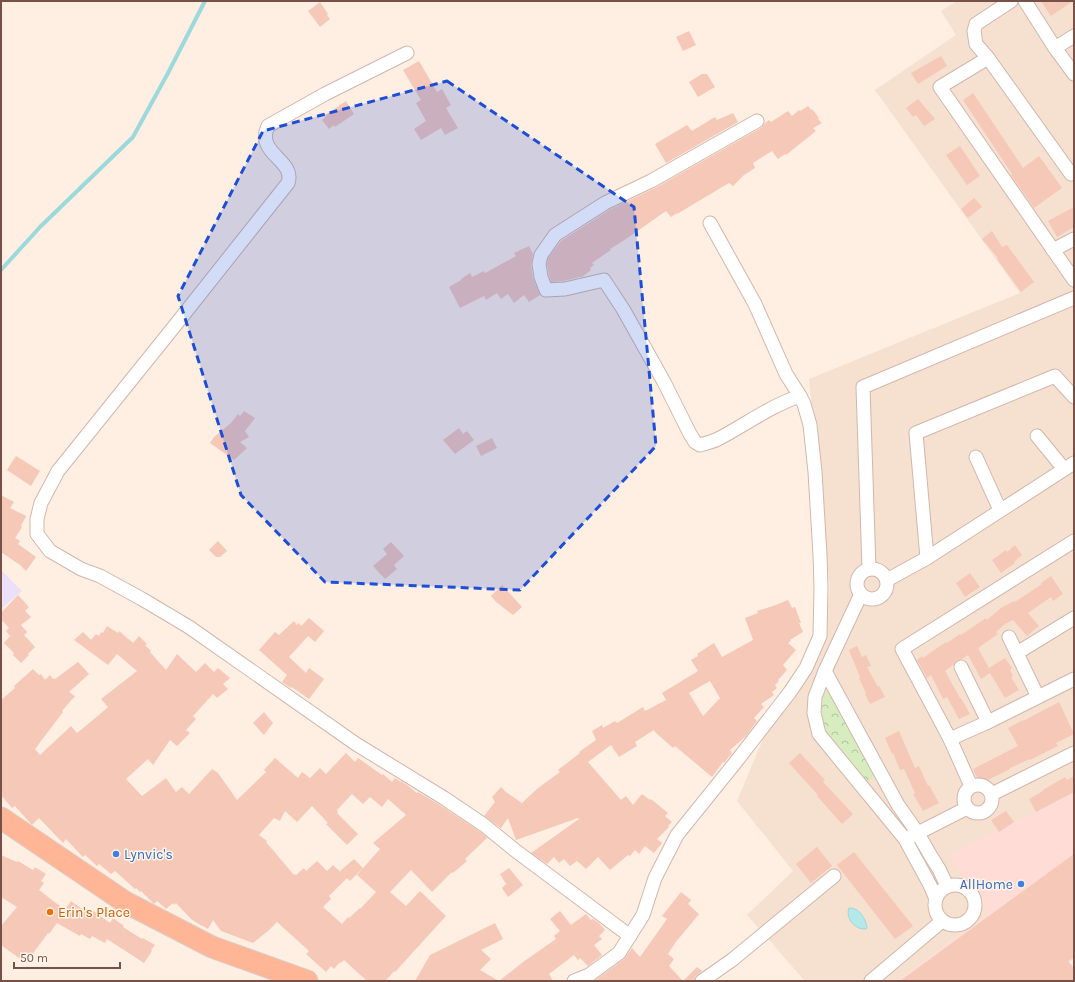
<svg xmlns="http://www.w3.org/2000/svg" width="1075" height="982" viewBox="0 0 1075 982" font-family="Karla,sans-serif">
<defs>
<pattern id="park-crowns" width="20" height="18" patternUnits="userSpaceOnUse"><rect width="20" height="18" fill="#d7ecbf"/><path d="M2 6a3 3 0 1 1 6 0M12 15a3 3 0 1 1 6 0" fill="none" stroke="#b3c29d"/></pattern>
</defs>
<rect width="100%" height="100%" fill="#feefe2"/>
<polygon fill="#f6e0d0" points="957,1 1074,1 1074,792 950,855 988,914 897,981 804,981 804,980 747,915 793,871 737,801 763,739 810,673 825,633 830,589 809,379 1020,293 875,90 956,35 941,11"/>
<polygon fill="#ffdcd5" points="1074,792 1074,959 1038,981 897,981 988,914 949,854"/>
<polygon fill="#ecdffa" points="1,570 22,591 1,609"/>
<polygon fill="url(#park-crowns)" points="831,689 834,691 875,777 863,783 824,735 821,722 823,698 827,690"/>
<path fill="#b5e8e8" stroke="#9bd9db" d="M849 908C859 907 866 919 867 928L866 929C855 930 845 918 849 908Z"/>
<g fill="none" stroke-linecap="round" stroke-linejoin="round">
<polyline stroke="#9bd9db" stroke-width="4" points="1,270 40,227 133,137 168,73 205,1"/>
</g>
<g fill="#f5c8b8" fill-rule="evenodd">
<polygon points="1041,1 1073,1 1051,16"/>
<polygon points="320,2 328,14 327,15 330,19 320,27 308,11"/>
<polygon points="689,31 696,45 683,51 676,37"/>
<polygon points="941,56 947,66 918,84 911,73"/>
<polygon points="419,61 437,92 442,89 451,105 446,108 458,128 445,135 441,128 421,140 414,129 426,121 416,103 421,100 403,70"/>
<polygon points="702,74 707,74 715,87 698,97 689,82"/>
<polygon points="973,93 1023,168 1039,156 1062,188 1034,208 1011,175 1012,174 963,100"/>
<polygon points="918,99 935,119 924,126 916,115 913,117 906,108"/>
<polygon points="346,101 354,114 335,127 334,125 329,129 322,120 327,115 327,114"/>
<polygon points="808,106 811,110 812,109 819,118 818,119 822,123 813,128 816,131 786,155 785,154 778,159 772,151 753,163 755,168 744,175 733,186 729,183 677,214 677,213 671,217 666,211 626,239 610,249 611,250 592,263 594,265 590,268 591,270 582,277 579,277 576,278 564,281 551,282 549,275 547,264 548,258 561,241 609,210 655,188 761,128 765,123 769,120 771,122 788,111 792,116 799,110 800,111"/>
<polygon points="733,113 738,122 666,163 655,144 687,125 692,131 715,117 717,120"/>
<polygon points="960,146 980,176 967,185 946,155"/>
<polygon points="974,198 982,207 968,218 961,209"/>
<polygon points="1074,207 1074,227 1057,237 1048,221"/>
<polygon points="992,231 1002,247 1007,245 1034,282 1021,292 997,259 998,258 982,239"/>
<polygon points="529,246 533,254 531,265 533,278 540,295 529,302 524,295 514,303 508,294 501,299 497,293 486,300 484,296 460,308 449,287 461,280 461,279 470,273 472,277 484,271 485,273 516,256 514,253"/>
<polygon points="244,411 255,418 245,431 249,437 240,442 247,448 234,460 210,443 214,437 231,423 238,414 240,416"/>
<polygon points="459,428 463,434 467,431 474,440 455,454 443,440"/>
<polygon points="492,438 497,448 481,456 476,446"/>
<polygon points="16,456 40,471 31,486 7,470"/>
<polygon points="1,495 14,502 10,508 26,516 21,526 22,527 15,538 20,541 18,544 36,557 26,571 20,565 1,552"/>
<polygon points="218,541 227,551 220,557 216,557 209,550"/>
<polygon points="391,542 404,556 394,565 397,569 385,579 373,566 387,554 383,549"/>
<polygon points="1015,545 1022,555 1014,562 1015,563 1001,573 992,560 1006,550 1007,552"/>
<polygon points="970,573 980,587 965,597 956,583"/>
<polygon points="1051,576 1063,594 1053,601 1051,597 1028,613 1039,626 1027,636 1013,620 1005,624 996,632 998,634 978,648 989,668 1005,658 1012,668 1010,670 1013,676 1011,677 1019,690 1005,698 990,673 981,679 968,655 962,659 957,660 955,662 953,665 945,671 960,698 961,698 970,714 959,719 947,697 943,699 931,675 927,678 917,660 922,656 923,658 934,650 946,642 947,643 960,634 961,635 986,618 987,620 1001,608 1014,601 1015,602 1042,584 1041,583"/>
<polygon points="502,585 522,607 513,615 496,602 491,596"/>
<polygon points="18,595 29,607 25,611 31,617 21,625 27,632 24,635 35,647 28,654 29,655 21,663 13,655 14,653 4,643 10,636 6,631 9,628 1,619 1,613"/>
<path d="M788 600 792 608 795 607 801 623H799L803 632 790 640 791 641 788 643 796 650 783 665 787 670 778 680 779 681 775 685 777 688 772 692 774 695 761 704 764 707 754 718 757 721 746 736 730 750 732 753 724 763 723 762 712 777 675 746 673 748 655 732 654 730 635 742 637 746 619 757 611 745 588 762 621 800 626 796 633 805 642 794 650 800 651 799 668 813 665 816 672 822 668 826 669 827 657 839 662 843 654 853 645 846 639 854 635 850 630 856 628 855 610 870 598 857 586 869 577 861 570 866 564 859 559 863 554 857 547 864 531 853 579 819 578 818 516 840 508 818 501 828 484 816 495 802 492 797 501 787 506 792 522 803 538 788 560 772 558 770 580 753 579 752 596 740 592 731 602 725 603 728 615 721 617 723 643 707 645 711 666 700 662 693 698 671 691 660 698 656 697 654 714 643 722 657 753 640 745 618 758 613 757 611 776 605ZM710 681 720 698 703 716 689 693Z"/>
<polygon points="309,618 324,631 315,642 308,636 289,657 306,673 309,668 324,679 309,699 292,687 291,688 282,682 287,675 259,650 275,632 279,635 294,621 297,625 299,623 301,626"/>
<path d="M107 626 118 633 119 631 133 643 139 636 147 644 145 645 151 651 150 652 166 670 177 654 196 672 205 663 214 672 218 668 230 678 223 684 228 689 217 698 213 694 193 716 196 719 186 730 190 733 177 746 170 740 153 765 148 759 126 779 142 796 166 778 176 792 182 787 189 794 212 769 218 773 237 800 266 772 264 770 275 758 298 778 302 772 310 778 320 768 326 774 346 753 355 762 358 758 382 775 383 774 392 782 395 778 401 782V781L407 785 417 793 418 792 440 805 479 831 489 839 487 838 465 859 467 861 453 873 452 872 432 892 411 870 390 892 406 906 420 891 446 916 395 972 394 971 390 976 385 981H367L344 960 341 963 340 962 334 969 331 966 326 972 306 954 309 951 277 922 269 930 253 943 221 931 213 920 208 929 203 926H202L191 919 176 903 174 905 173 903 166 909 157 901 154 904 141 891 140 892 136 888 135 889 115 871 111 874 99 864 97 866 85 855 83 857 66 839 63 843 39 818 32 825 15 806 12 808 1 795V700L15 688 14 686 33 669 39 675 41 674 45 680 50 675 53 679H55L78 662 89 674 69 692 75 696 62 711 63 712 35 749 40 755 71 726 77 733 99 715 108 707 101 699 137 671 117 654 108 665 74 640 83 632 91 640 96 634 99 636 101 632 103 633ZM352 794 363 804 370 797 382 807 388 799 406 815 373 843 380 849 357 875 376 892 360 909V908L349 918 348 917 342 924 323 907 331 899 329 896 347 878 350 881 363 868 354 859 340 871 345 876 333 865 327 871 317 861 306 871 304 868 296 875 295 874 294 875 266 842 267 841 259 835 274 818 280 821 285 811 297 822 312 806 328 823 326 824 347 845 358 834 337 813 338 812 337 810Z"/>
<polygon points="857,646 862,657 866,655 871,666 867,667 878,687 879,686 885,697 870,704 865,694 866,693 859,678 860,677 849,650"/>
<polygon points="1059,702 1074,734 1056,743 1058,746 1030,760 1030,759 1010,768 1010,769 980,784 973,769 1018,746 1008,728 1023,720 1023,721"/>
<polygon points="264,712 273,723 264,735 253,723"/>
<polygon points="899,731 915,768 919,766 928,786 929,785 939,803 923,811 913,794 915,793 904,769 900,770 893,753 892,754 885,738"/>
<polygon points="800,753 825,780 823,782 853,814 842,824 817,796 818,795 789,763"/>
<polygon points="1074,776 1074,792 1036,812 1029,799 1043,791 1043,790 1065,777 1067,780"/>
<polygon points="1006,811 1014,822 999,832 991,820"/>
<polygon points="817,847 832,866 811,883 796,864"/>
<polygon points="854,852 913,926 895,939 837,865"/>
<polygon points="1074,854 1074,958 1068,961 1074,968 1074,981 900,981"/>
<polygon points="1,855 17,862 18,861 33,870 35,867 46,874 41,881 44,883 39,890 65,910 71,901 89,914 92,910 110,923 113,918 124,926 123,927 142,939 143,938 155,945 151,950 152,951 144,963 107,939 105,943 92,936 90,939 81,934 80,936 57,923 49,934 48,933 26,963 1,945 1,926 17,907 1,897"/>
<polygon points="509,868 523,885 508,897 502,888 506,884 500,874"/>
<polygon points="681,892 691,900 688,904 699,914 675,943 668,954 674,959 669,966 683,981 697,967 702,971 695,977 694,981 594,981 624,959 632,948 640,957 667,919 662,916"/>
<polygon points="560,911 571,925 586,914 591,920 593,919 599,923 605,930 599,936 602,939 594,945 602,955 588,966 580,958 578,960 574,955 549,974 553,981 415,981 430,955 495,923 503,939 481,950 491,959 480,970 499,981 523,962 556,939 554,936 560,931 550,919"/>
</g>
<g fill="none" stroke-linecap="round" stroke-linejoin="round">
<defs>
<g id="minor">
<polyline points="1011,1 976,24 974,31 976,44 988,58 1071,174 1074,172"/>
<polyline points="1025,1 1055,48 1074,74"/>
<polyline points="1055,48 1074,36"/>
<path d="M407 53 325 94 268 126C255 154 296 160 288 183L173 328 58 471 41 503 37 519V534L50 551 81 569 100 576 142 599 189 627 356 744 444 798 484 825 516 851 630 936"/>
<polyline points="988,58 940,87 1074,280"/>
<polyline points="710,223 755,304 786,374 800,396"/>
<polyline points="1053,250 1074,239"/>
<polyline points="1037,436 1064,469"/>
<polyline points="976,457 1000,510"/>
<polyline points="927,558 916,433 1055,376 1074,397"/>
<polyline points="869,569 863,387 1074,298"/>
<circle cx="872" cy="584" r="15"/>
<polyline points="887,580 927,558 1074,463"/>
<polyline points="861,594 825,671 815,697 814,713 819,734 905,839 930,885 936,899"/>
<polyline points="1009,637 1038,697"/>
<polyline points="1017,653 1074,618"/>
<polyline points="961,667 988,722"/>
<polyline points="825,671 898,805 917,832 932,858 939,869 947,886"/>
<polyline points="950,739 988,722 1074,679"/>
<circle cx="978" cy="799" r="14"/>
<polyline points="971,786 950,739 902,649 1074,541"/>
<polyline points="992,794 1074,753"/>
<polyline points="910,837 967,808"/>
<circle cx="955" cy="905" r="20"/>
<path d="M574 981 589 975 619 953 643 915 655 878 677 835 735 763 790 692 806 668 820 636 821 587 820 555 815 472 810 425 804 404 800 396C770 406 745 425 718 439 712 442 706 443 700 445L695 442 690 434 664 382 623 309 604 280 565 289 546 290 541 277 539 264 541 255 555 235 605 203 651 181 757 121"/>
<polyline points="702,981 732,960 834,876"/>
<polyline points="871,981 942,921"/>
</g>
<polyline id="trunk" points="1,818 125,902 212,947 307,981"/>
</defs>
<use href="#minor" stroke="#d1b7ab" stroke-width="15"/>
<use href="#trunk" stroke="#d9cecb" stroke-width="23"/>
<use href="#minor" stroke="#fff" stroke-width="13"/>
<use href="#trunk" stroke="#feb696" stroke-width="21"/>
</g>
<path fill="#1d4ed8" fill-opacity="0.2" stroke="#1d4ed8" stroke-width="3" stroke-dasharray="8 5" stroke-linejoin="round" d="M447 81 634 207 656 446 520 590 325 582 241 495 178 296 263 131Z"/>
<g fill="#3f7fe0" stroke="#fff4e9" stroke-width="1.5">
<circle cx="116" cy="854" r="4"/>
<circle cx="1021" cy="884" r="4"/>
</g>
<circle fill="#e8710a" stroke="#fff4e9" stroke-width="1.5" cx="50" cy="912" r="4"/>
<g text-anchor="middle" stroke-width="3" stroke-linejoin="round" paint-order="stroke">
<g font-size="14" fill="#366cbe" stroke="#fff4e9" text-anchor="start">
<text x="124" y="859">Lynvic's</text>
<text x="1013" y="889" text-anchor="end">AllHome</text>
</g>
<g font-size="14" fill="#c56008" stroke="#fff4e9" text-anchor="start">
<text x="58" y="917">Erin's Place</text>
</g>
</g>
<rect width="1075" height="982" fill="none" stroke="#775147" stroke-width="4"/>
<path d="M14 962v6h106v-6" fill="none" stroke="#775147" stroke-width="2"/>
<text x="20" y="962" font-size="12" fill="#775147" stroke="#fff4e9" stroke-width="3" paint-order="stroke">50 m</text>
</svg>
